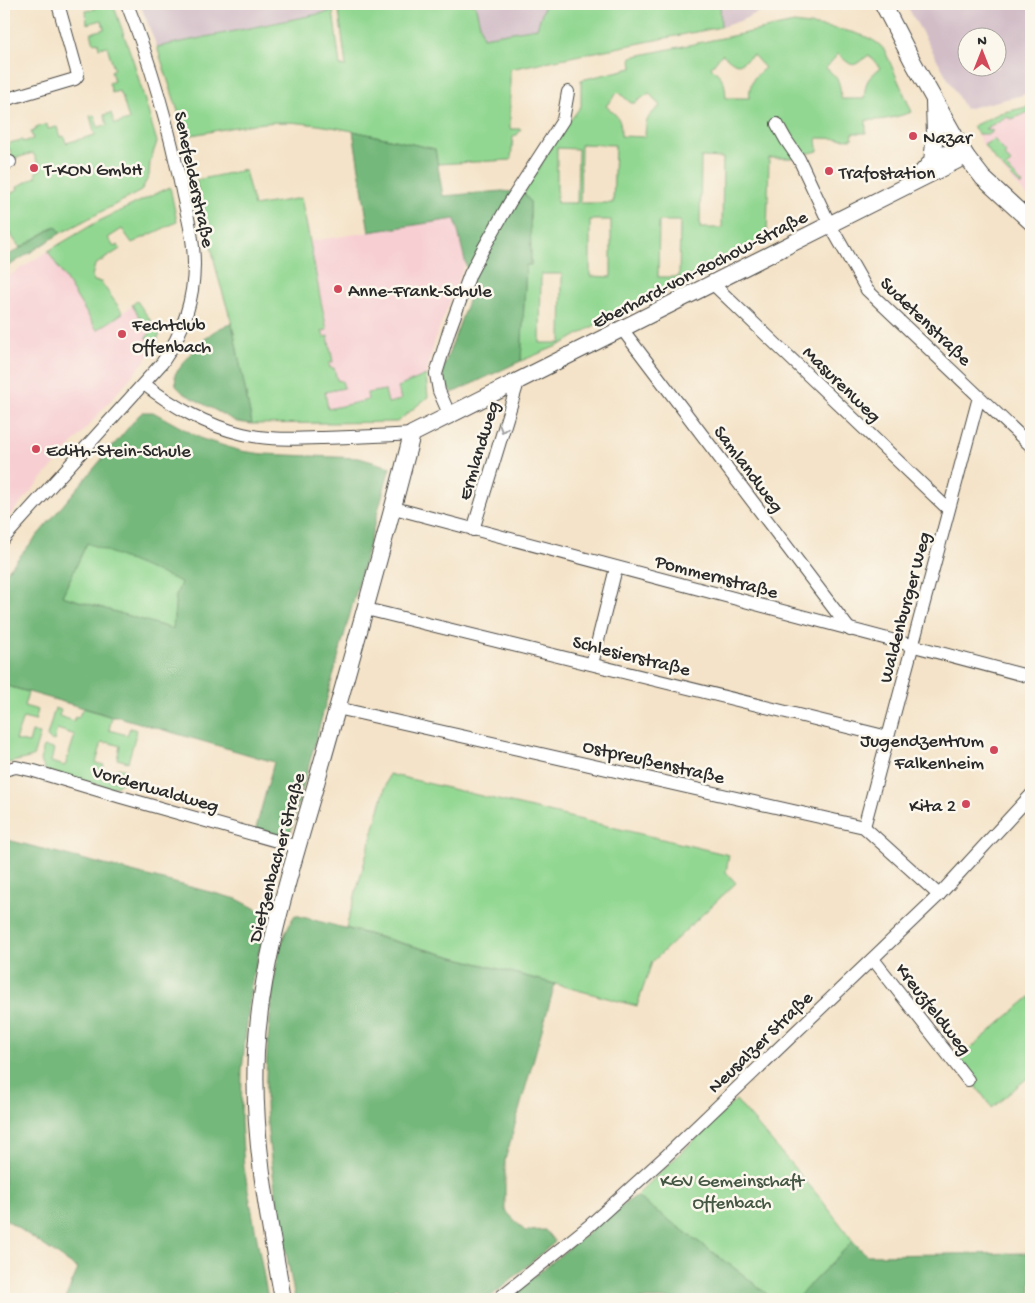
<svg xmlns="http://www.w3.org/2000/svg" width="1035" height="1303" viewBox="0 0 1035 1303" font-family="'Gochi Hand',sans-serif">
<rect width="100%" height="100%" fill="#fbf7ec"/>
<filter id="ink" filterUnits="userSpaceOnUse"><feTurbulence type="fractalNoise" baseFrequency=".02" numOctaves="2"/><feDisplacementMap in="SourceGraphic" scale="10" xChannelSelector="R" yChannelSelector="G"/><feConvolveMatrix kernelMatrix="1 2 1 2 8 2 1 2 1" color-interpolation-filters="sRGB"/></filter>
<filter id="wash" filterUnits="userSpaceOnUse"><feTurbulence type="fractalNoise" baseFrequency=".0096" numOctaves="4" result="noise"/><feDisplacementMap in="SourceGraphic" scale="20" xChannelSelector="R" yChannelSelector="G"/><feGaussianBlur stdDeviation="1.12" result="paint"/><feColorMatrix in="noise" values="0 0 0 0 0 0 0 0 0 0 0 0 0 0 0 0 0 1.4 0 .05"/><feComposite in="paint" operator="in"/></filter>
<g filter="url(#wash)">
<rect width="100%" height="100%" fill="#f4e3c8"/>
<g fill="#f7cfd3">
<polygon points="1031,106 1031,201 998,164 983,145 973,126 1000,113"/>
<polygon points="245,170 254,206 301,198 311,241 455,219 465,264 436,336 426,375 428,397 397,422 252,424 232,324 218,277 196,180"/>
<polygon points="48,251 97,330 135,304 159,339 147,358 131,377 4,522 4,279"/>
</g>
<g fill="#d2bdc7" fill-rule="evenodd">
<polygon points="140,4 338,4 339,10 157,47"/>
<polygon points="475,4 545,4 537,28 483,37"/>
<polygon points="720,4 776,4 740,21 721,27"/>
<path d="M906 4H1031V93L965 109ZM968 38H998V68H968Z"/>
</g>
<g fill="#91d791" stroke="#5e815e" fill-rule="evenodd">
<polygon points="94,4 113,4 134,63 157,142 150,162 149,176 141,191 61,233 55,226 20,248 4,225 4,198 18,189 17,187 37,176 35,173 41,169 33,153 13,159 10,149 6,150 8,160 4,161 4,147 9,146 9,143 22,140 23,142 33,139 31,132 36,130 35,128 47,124 48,129 57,127 60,137 64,136 66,143 95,135 90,116 94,115 98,127 107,125 104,115 111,113 115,124 129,120 122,96 121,96 119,91 112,93 109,83 114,81 111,71 114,69 107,46 99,48 98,42 94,43 91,33 104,29 102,20 87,24 86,11 95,9"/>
<path d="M338 4H475L483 37 537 28 545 4H720L721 27 510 69V129H521L517 135 513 137 511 160 437 164 435 149C390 140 346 127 300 123 263 119 223 130 186 136L157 47 333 11 340 66H346Z"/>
<path d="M794 23C819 27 871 29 885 51L912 112C897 117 883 121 866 120V133H853L852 139 817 138 818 151 791 158H769L767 238 622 310 562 344 521 361 526 265H531L530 202 524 193 554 142 581 106V80L632 68 631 57ZM722 54C739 67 736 67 753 55L765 68C751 79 751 81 749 98H726C725 81 724 79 711 67ZM838 54C854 68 851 68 869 55L880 68C866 80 866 81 864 99H841C840 81 839 79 826 68ZM618 92 631 103H635L649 93 660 106C646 118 646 119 645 137L621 136C621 119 619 117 606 106ZM581 144 615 145 613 203H580ZM557 148 578 149 577 203H557ZM701 157 723 158 722 228H700ZM590 220H611V277L590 276ZM659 221H680L679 277H658ZM541 274H562L561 343H540Z"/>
<polygon points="1031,106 1031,111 1012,119 1006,117 985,129 993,131 989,134 978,134 973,126 1000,113"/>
<polygon points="994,139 1006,153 1004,155 1011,163 1006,167 1023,184 1021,186 996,161 984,145"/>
<path d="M245 170 254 206 301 198C311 242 317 286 327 330L322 331 324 337 328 336 333 362 329 363 330 368H334L337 380 342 381 344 388 325 392 328 409 368 400 367 393 385 390 388 403 401 400 398 387 426 375 428 397 397 422 252 424 232 324 218 277 196 180Z"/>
<polygon points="170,187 177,222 132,243 122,229 108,238 114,247 118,245 120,249 95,265 92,276 94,281 101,282 123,313 97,330 48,251 97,222"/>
<polygon points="137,301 160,334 154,345 146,337 150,334 132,305"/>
<polygon points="208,520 176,595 173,629 62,596 87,543"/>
<polygon points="4,685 28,692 24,706 38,710 35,721 23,718 15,740 29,743 32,732 40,734 33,757 4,764"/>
<polygon points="55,708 61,710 59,716 74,721 75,717 78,718 83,708 112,717 109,730 127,735 130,728 137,730 128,762 117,759 120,746 107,742 107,743 102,742 96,763 104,765 101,777 114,781 118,768 126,770 122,783 111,788 46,771 40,760 44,747 54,749 51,762 65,766 75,735 57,729 54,741 49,739 47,736"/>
<polygon points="389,774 729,855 726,872 736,883 652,962 637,1006 346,928"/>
<polygon points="1031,996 1031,1075 992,1108 957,1060"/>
<polygon points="736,1100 821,1199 853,1241 796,1299 773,1299 741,1273 636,1196"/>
</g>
<g fill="#74b87b" stroke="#507253" fill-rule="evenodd">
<polygon points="353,131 435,149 443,196 502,191 524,193 530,202 531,265 526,265 521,361 452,393 444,382 442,372 472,290 455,219 369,232"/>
<polygon points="56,226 61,233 4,269 4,258"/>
<path d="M232 324 252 424 237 422 183 393 176 386 175 374C191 355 206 329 232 324Z"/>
<path d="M143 412H153L202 439 241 451 263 454 359 458 390 467 289 838 256 828 274 762 119 717H112L98 712 4 685V575L139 415ZM87 543 181 582 176 595 173 629 62 596Z"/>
<polygon points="4,839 237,899 268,915 251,985 242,1070 241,1122 244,1168 268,1299 65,1299 78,1269 4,1218"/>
<path d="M295 915 555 984 505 1160V1210L525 1231 545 1230 555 1242 488 1299H405L396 1287 379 1299H295C284 1241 272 1182 267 1123 264 1085 267 1046 271 1009 274 978 277 941 295 915Z"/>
<polygon points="636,1196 741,1273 773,1299 507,1299 614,1211"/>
<polygon points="853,1241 866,1255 1031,1253 1031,1299 796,1299"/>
</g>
</g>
<g filter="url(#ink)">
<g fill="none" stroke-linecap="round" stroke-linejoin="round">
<defs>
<g id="minor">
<polyline points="4,100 75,79 78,75 58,4"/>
<polyline points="777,124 786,140 799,159 830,225 867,290 1031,446"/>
<polyline points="4,165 10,162"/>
<polyline points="713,284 948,509"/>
<polyline points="622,329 850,630"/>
<path d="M144 384C172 406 208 426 243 434 268 440 294 439 320 438 350 437 381 436 412 434"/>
<polyline points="450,416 439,391 436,374 449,331 470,274 482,251 510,202 563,120 568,92"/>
<polyline points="394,508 1031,677"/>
<polyline points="473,530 518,382"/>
<path d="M4 538 162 363C183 333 194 300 194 264 194 241 188 218 183 196 170 131 152 66 127 4"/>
<polyline points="366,609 888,737"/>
<polyline points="592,664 616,568"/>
<polyline points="337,708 864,827 939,895"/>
<polyline points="4,770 16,767 34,771 121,797 298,847"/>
<polyline points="864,827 979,397"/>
<polyline points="873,959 968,1080"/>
<polyline points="498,1299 589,1226 665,1157 939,895 1031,795"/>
</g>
<g id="major">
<polyline points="883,4 913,62 966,156 983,178 1031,222"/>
<polyline points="932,161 935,135 934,102"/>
<path d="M918 177C936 157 938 149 966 156"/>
<path d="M283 1299C268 1217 252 1135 256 1052 261 961 290 874 315 787 348 670 382 553 412 434L966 156"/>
</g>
</defs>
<use href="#minor" stroke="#494743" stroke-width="14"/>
<use href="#major" stroke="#494743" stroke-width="18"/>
<use href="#minor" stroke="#fff" stroke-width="12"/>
<use href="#major" stroke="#fff" stroke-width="16"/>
</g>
<defs><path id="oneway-chevron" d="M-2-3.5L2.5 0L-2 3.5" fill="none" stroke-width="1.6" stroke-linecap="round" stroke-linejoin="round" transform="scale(1.25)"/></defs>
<use stroke="#a0a0a0" href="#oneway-chevron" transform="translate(503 429) rotate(107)"/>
</g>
<g fill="#d1495b" stroke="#fbf7ec" stroke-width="2">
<circle cx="913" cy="136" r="5"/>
<circle cx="34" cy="168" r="5"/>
<circle cx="829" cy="171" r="5"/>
<circle cx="338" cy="289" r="5"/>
<circle cx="122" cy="334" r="5"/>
<circle cx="36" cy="449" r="5"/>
<circle cx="994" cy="750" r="5"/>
<circle cx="966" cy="804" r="5"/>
</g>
<g text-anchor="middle" stroke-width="5" stroke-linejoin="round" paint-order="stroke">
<g font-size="19" fill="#2b2b2b" stroke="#fbf7ec" text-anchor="start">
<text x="923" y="143">Nazar</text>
<text x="44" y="175">T-KON GmbH</text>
<text x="839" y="178">Trafostation</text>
<text x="348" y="296">Anne-Frank-Schule</text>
<text x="132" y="330">Fechtclub<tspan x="132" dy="22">Offenbach</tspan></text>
<text x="46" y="456">Edith-Stein-Schule</text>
<text x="984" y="746" text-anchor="end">Jugendzentrum<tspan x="984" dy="22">Falkenheim</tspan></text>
<text x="956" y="811" text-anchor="end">Kita 2</text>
</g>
<g font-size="19" fill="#2b2b2b" stroke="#fbf7ec">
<text transform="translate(196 179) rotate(78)" y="7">Senefelderstraße</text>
<text transform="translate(699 268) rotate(-27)" y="7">Eberhard-von-Rochow-Straße</text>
<text transform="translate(927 320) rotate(44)" y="7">Sudetenstraße</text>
<text transform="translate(843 383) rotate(44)" y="7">Masurenweg</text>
<text transform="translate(477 450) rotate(-73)" y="7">Ermlandweg</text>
<text transform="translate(750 468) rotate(53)" y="7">Samlandweg</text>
<text transform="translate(717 575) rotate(15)" y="7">Pommernstraße</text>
<text transform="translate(903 607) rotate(-75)" y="7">Waldenburger Weg</text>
<text transform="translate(632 654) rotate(14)" y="7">Schlesierstraße</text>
<text transform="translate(654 760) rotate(13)" y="7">Ostpreußenstraße</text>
<text transform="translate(156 787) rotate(16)" y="7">Vorderwaldweg</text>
<text transform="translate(275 857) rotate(-75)" y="7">Dietzenbacher Straße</text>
<text transform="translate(935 1008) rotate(52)" y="7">Kreuzfeldweg</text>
<text transform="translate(759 1041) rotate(-44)" y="7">Neusalzer Straße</text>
</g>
<g font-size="19" fill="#445644" stroke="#fbf7ec">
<text x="732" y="1186">KGV Gemeinschaft<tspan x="732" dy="22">Offenbach</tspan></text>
</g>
</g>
<rect width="1035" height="1303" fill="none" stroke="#fbf7ec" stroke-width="20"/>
<g transform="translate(982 52)"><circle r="24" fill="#fbf7ec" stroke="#a8a59f"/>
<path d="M0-4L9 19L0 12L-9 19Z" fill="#d1495b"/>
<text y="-8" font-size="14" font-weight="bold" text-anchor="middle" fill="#2b2b2b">N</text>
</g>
</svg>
